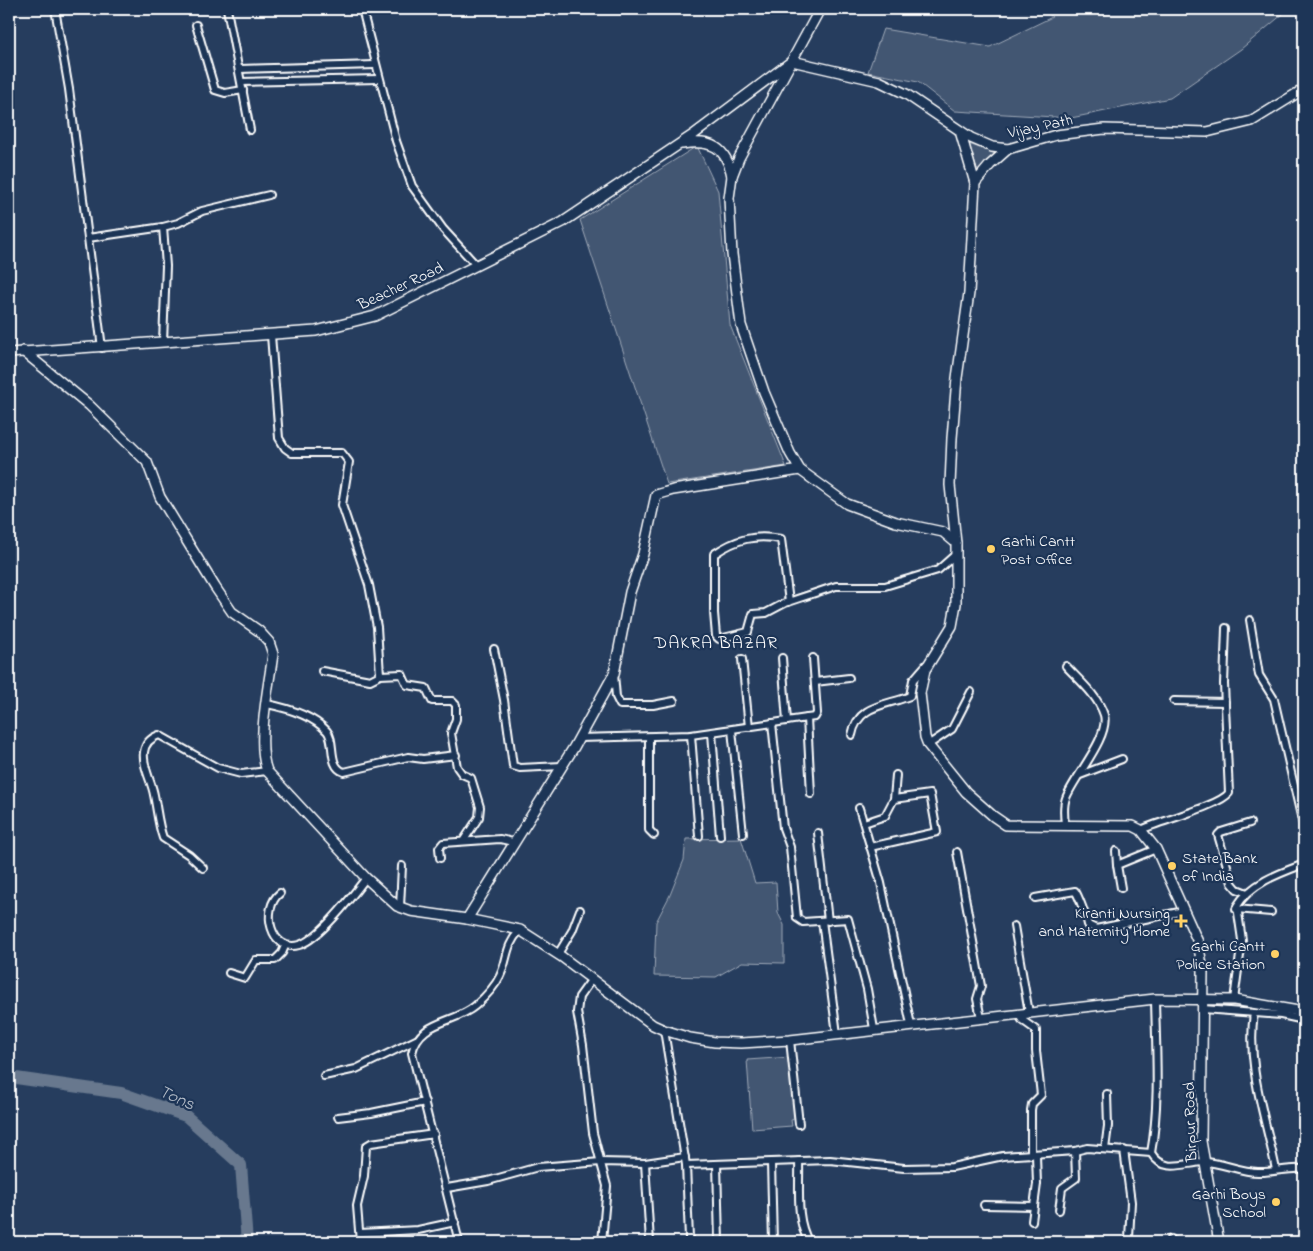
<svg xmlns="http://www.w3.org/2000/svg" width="1313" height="1251" viewBox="0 0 1313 1251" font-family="'Indie Flower',sans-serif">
<rect width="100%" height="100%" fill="#263d5e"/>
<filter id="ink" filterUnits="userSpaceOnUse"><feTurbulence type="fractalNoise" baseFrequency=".02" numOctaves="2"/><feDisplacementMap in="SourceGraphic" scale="10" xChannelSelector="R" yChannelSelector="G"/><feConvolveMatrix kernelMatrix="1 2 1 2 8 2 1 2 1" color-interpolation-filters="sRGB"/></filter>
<g filter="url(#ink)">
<g fill="#425672" stroke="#a0aab8">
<polygon points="1043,9 1289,9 1241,49 1170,98 1071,118 955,111 918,82 868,72 883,29 990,47 1052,17"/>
<polygon points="969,144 996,154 978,173"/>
<polygon points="697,146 718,191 730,325 786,466 667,484 580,220"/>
<polygon points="741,838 755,883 776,882 778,913 784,925 784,963 742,962 716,977 654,976 656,922 670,895 684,860 686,839"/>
<polygon points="791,1057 796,1119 791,1120 792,1126 752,1129 747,1060"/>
</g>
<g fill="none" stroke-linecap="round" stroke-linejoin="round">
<polyline stroke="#67788e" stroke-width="12" points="9,1077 121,1093 186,1116 241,1165 247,1242"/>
<defs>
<g id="minor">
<polyline points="55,9 69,89 102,348"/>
<polyline points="227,9 250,130"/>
<polyline points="362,9 396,141 412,186 443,229 476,265"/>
<polyline points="196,25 215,90 225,93 243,90"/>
<polyline points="240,69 375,65"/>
<polyline points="242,82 379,79"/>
<polyline points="163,227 166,266 163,342"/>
<polyline points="88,238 163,227 178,223 202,211 269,195"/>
<polyline points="271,335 279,438 285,448 292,453 342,453 349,462 342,505 369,585 377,627 380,675 402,674 407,685 426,688 432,701 452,701 456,705 456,719 451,733 457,767 462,774 471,778 480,807 479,817 464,840"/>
<path d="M789 602 781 539C755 534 736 539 714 554V613L716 636 719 639 748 632 753 614 766 613 785 603 836 586H885L938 570 956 554"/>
<polyline points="1250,620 1259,675 1274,699 1304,829"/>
<polyline points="494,649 504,700 513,766 520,768 562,766"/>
<polyline points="782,658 787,721"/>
<polyline points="742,659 749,727"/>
<polyline points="322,671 370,680 380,675"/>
<polyline points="614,674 616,697 620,705 653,705 674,701"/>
<polyline points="815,682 849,678"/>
<polyline points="1174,701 1225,702"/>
<path d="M267 704C287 708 312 715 327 731 336 741 327 766 344 772L408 757 423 759 456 755"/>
<polyline points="807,718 815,717 817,713 813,658"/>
<polyline points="772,723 783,828 790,847 797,918 803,922 848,919 867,989 874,1029"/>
<polyline points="732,730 743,834"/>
<polyline points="712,733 720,836"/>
<polyline points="691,735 699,836"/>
<path d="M852 735C858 704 886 706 910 696L913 680 926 665"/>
<polyline points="649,737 649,830 654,835"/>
<polyline points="579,738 691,735 807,718 811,794"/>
<polyline points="928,745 952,729 971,692"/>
<polyline points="1080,775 1122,759"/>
<polyline points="894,799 896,775"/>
<polyline points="859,808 881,883 911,1025"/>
<polyline points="864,823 885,816 894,799 930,794 937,832 870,847"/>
<path d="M1065 824C1064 816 1063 806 1066 798 1074 777 1110 737 1104 715 1098 696 1079 680 1066 666"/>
<path d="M1141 830C1160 821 1219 806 1229 793L1224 684 1226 628"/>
<polyline points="818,833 828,921"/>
<polyline points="1116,851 1117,865"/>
<polyline points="957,852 981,986 977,999 981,1018"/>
<polyline points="440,858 439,848 443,843 500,839 513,842"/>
<path d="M203 868 189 855 163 838C158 824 157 809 154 795 152 782 142 766 144 752 145 744 151 738 159 735L218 768 241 774 267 771"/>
<polyline points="1121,888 1117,865 1156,849"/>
<path d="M280 893C260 909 271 953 299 945 320 939 353 895 366 878"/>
<polyline points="1247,893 1237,889 1232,883 1218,835 1221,832 1250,823"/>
<path d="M1035 898 1075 891C1078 894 1087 919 1088 925L1096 929 1184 911"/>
<polyline points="400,907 402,866"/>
<polyline points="1236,909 1271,912"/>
<polyline points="822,921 837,1034"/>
<polyline points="1014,926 1029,1013"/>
<polyline points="558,954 572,931 580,910"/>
<polyline points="229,973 245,978 256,960 275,960 282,953 285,946"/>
<polyline points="592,979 579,997 577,1012 583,1045 593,1133 607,1186 602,1242"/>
<path d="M1234 1000 1242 940 1237 906C1251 883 1280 873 1304 864"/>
<polyline points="1203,1009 1281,1015 1304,1020"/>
<path d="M1254 1013C1246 1067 1266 1118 1276 1170"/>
<polyline points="1019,1015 1022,1020 1036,1030 1036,1051 1041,1095 1032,1104 1031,1110 1031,1155"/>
<polyline points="664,1030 686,1165 689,1238"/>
<polyline points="790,1040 799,1124"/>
<polyline points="324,1076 356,1069 416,1040"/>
<polyline points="338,1117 371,1113 425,1102"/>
<polyline points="1105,1149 1108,1126 1107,1094"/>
<polyline points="1124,1150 1131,1202 1129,1238"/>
<path d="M1151 1153C1160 1103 1156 1050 1155 999"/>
<path d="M799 1161C800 1186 795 1220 809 1242"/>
<polyline points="645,1163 650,1242"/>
<polyline points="771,1163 773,1242"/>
<polyline points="717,1164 719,1242"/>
<path d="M686 1165 830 1160 904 1168 952 1167 1003 1156 1075 1151 1087 1148 1151 1153C1164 1174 1184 1163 1204 1162 1221 1162 1240 1172 1258 1172 1273 1173 1289 1167 1304 1169"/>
<polyline points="447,1188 488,1181 538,1167 601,1162 645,1163 685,1157"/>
<polyline points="984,1205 1034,1206"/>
<polyline points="1059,1210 1062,1188 1076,1178 1075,1151"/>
<polyline points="1032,1221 1037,1184 1036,1155"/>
<polyline points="360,1233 418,1230 455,1222"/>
<polyline points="360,1242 357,1206 364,1176 366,1146 371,1143 434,1134"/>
<path d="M459 1242 412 1053C419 1020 454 1024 475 1006 484 998 495 987 500 976 509 957 504 948 520 930"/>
<polyline points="1170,1242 1171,1239"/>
</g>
<g id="tertiary">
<polyline points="820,9 739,158 732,176 729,198 732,254 741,325 764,392 790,453 800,470 847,504 896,522 943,532 956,543"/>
<polyline points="792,61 879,81 906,94 971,138 992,147 1008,149 1056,135 1104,129 1207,132 1252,121 1304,89"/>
<polyline points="960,131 975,183"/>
<path d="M682 144C711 139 726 147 732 176"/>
<polyline points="1008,149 990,165 975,183 969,293 957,378 952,438 950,485 956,543 956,604 952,626 925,670 920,693 925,737 928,745 966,792 993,816 1006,825 1133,826 1141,830 1156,849 1198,942 1203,971 1201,1141 1219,1242"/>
<path d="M23 351 89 405 147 462 160 497 215 587 232 612 259 631 269 642 273 654C269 685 256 743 267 771L366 878 397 906 411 911 467 919 520 930 562 957 653 1025 664 1030 690 1038 715 1042 741 1043 790 1040 1155 999 1234 1000 1304 1012"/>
<polyline points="9,353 316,331 375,316 563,222 693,135 792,61"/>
<polyline points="467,919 574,747 614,674 630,592 643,554 656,495 673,490 800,470"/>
</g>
</defs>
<use href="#minor" stroke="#fff" stroke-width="10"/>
<use href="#tertiary" stroke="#fff" stroke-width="12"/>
<use href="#minor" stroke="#1d3557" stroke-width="6"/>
<use href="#tertiary" stroke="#1d3557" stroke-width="9"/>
</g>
</g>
<g fill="#ffd166" stroke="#1d3557" stroke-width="2">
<circle cx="991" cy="549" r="5"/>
<circle cx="1172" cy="866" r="5"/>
<path d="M1178.5 913.5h5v5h5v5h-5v5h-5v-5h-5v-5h5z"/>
<circle cx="1275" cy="954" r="5"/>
<circle cx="1276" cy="1202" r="5"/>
</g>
<g text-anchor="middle" stroke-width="4.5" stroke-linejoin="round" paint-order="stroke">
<g font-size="16" fill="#fff" stroke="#1d3557">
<text transform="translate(1040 125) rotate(-12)" y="6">Vijay Path</text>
<text transform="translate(400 285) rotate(-25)" y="6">Beacher Road</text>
<text transform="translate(1189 1122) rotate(-92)" y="6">Birpur Road</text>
</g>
<g font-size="16" fill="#fff" stroke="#1d3557" text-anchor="end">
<text x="1001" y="546" text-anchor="start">Garhi Cantt<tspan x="1001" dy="18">Post Office</tspan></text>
<text x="1182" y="863" text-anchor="start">State Bank<tspan x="1182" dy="18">of India</tspan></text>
<text x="1170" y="918">Kiranti Nursing<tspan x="1170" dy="18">and Maternity Home</tspan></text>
<text x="1265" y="951">Garhi Cantt<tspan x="1265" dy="18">Police Station</tspan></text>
<text x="1266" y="1199">Garhi Boys<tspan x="1266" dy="18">School</tspan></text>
</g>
<g font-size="18" letter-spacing="1" fill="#fff" stroke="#1d3557">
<text x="716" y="648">DAKRA BAZAR</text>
</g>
<g font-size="18" font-style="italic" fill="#bbc2cc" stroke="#1d3557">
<text transform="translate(177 1097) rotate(24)" y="6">Tons</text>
</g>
</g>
<rect width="1313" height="1251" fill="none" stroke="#1d3557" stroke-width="30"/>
<rect x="15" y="15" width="1283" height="1221" fill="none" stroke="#fff" stroke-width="2" filter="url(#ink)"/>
</svg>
